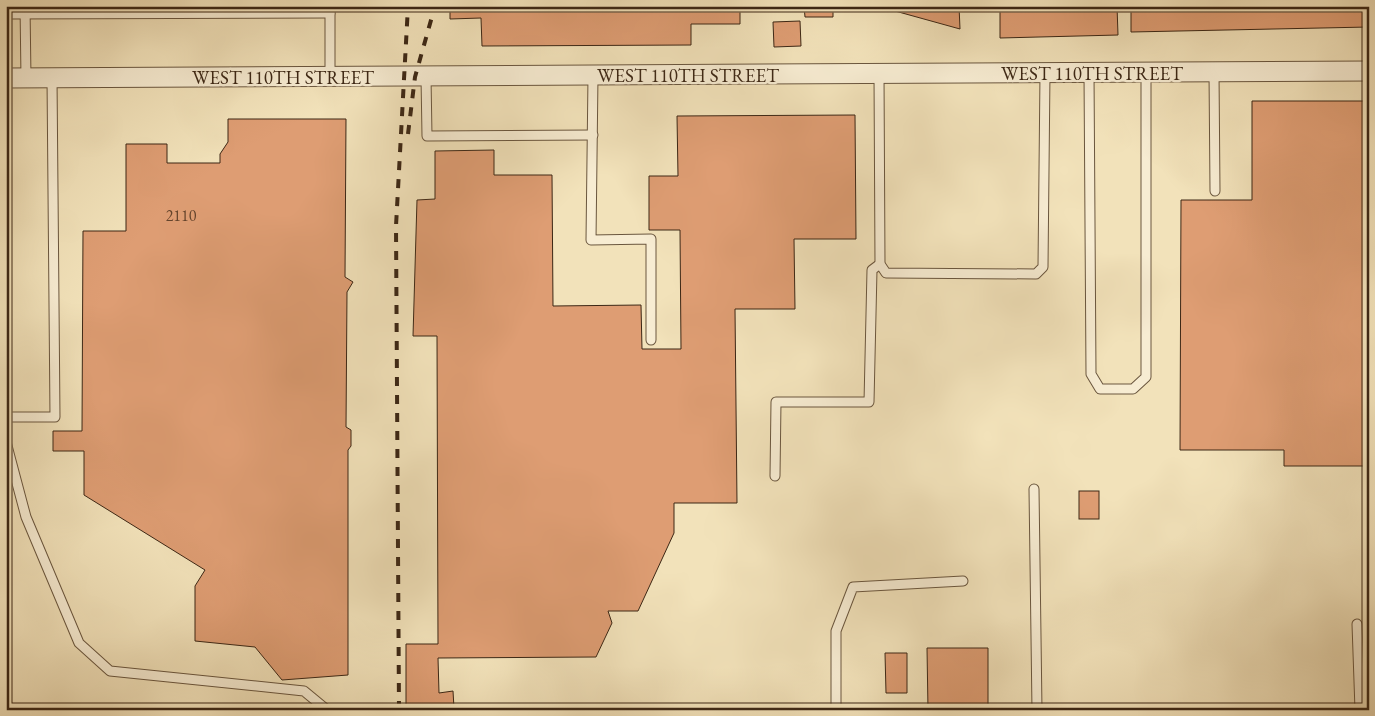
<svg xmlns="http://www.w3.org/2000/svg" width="1375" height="716" viewBox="0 0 1375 716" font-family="'EB Garamond',serif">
<rect width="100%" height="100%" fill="#f2e2ba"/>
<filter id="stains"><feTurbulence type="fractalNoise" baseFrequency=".004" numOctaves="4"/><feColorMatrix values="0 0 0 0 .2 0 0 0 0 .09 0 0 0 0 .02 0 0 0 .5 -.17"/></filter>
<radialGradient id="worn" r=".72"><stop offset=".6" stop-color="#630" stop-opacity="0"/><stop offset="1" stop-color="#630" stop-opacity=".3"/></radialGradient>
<g fill="#de9d73" stroke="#3c2715">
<polygon points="450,6 740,6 740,24 691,24 691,45 482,46 481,18 450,19"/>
<polygon points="804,6 833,6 833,17 805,17"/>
<polygon points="959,6 960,29 877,6"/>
<polygon points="1000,6 1117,6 1118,35 1000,38"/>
<polygon points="1131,6 1369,6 1369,27 1131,32"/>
<polygon points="800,21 801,46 774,47 773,22"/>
<polygon points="1252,101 1369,101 1369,466 1284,466 1284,450 1180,450 1181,200 1252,200"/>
<polygon points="855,115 856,239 794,239 795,309 735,309 737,503 674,503 674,533 638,611 608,611 612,623 596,657 438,658 439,693 453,691 454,708 406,710 406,644 438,644 437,336 413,336 417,200 435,199 435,151 494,150 494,175 552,175 553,306 641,305 642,349 681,349 680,230 649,230 649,176 678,176 677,116"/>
<polygon points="228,119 346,119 345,277 353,282 347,292 346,427 351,430 351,446 348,450 348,675 282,680 255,647 195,641 195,586 205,570 84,495 84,451 53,451 53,431 82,431 83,231 126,231 126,144 167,144 167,163 220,163 220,154 228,142"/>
<rect x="1079" y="491" width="20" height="28"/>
<polygon points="927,648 988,648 988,710 928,710"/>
<polygon points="885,653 907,653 907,693 886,693"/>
</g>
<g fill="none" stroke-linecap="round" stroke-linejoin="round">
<defs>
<g id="lane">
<polyline points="25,6 26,78"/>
<polyline points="6,14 330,13"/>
<polyline points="1214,72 1215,191"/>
<polyline points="1089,73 1091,374 1100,389 1133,389 1146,377 1146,73"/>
<polyline points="879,74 880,264 886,273 1036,274 1043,267 1045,73"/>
<polyline points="593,76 591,240 651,239 651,340"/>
<polyline points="330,77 330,6"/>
<polyline points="426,77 427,136 593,135"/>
<polyline points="6,417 55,417 52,78"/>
<polyline points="6,442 26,517 79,643 110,671 304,691 327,710"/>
<polyline points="775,476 776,402 869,402 872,270 880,264"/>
<polyline points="1034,489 1037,710"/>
<polyline points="1357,624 1360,710"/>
<polyline points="836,710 836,631 853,587 963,581"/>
</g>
<polyline id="street" points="6,78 1369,71"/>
</defs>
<use href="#lane" stroke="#6a563e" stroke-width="11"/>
<use href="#street" stroke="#6a563e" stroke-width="21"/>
<use href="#lane" stroke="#f7ecd2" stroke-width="9"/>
<use href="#street" stroke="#f7ecd2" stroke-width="19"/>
<g stroke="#3c2715" stroke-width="4" stroke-dasharray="9 9" stroke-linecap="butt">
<polyline points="408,134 415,77 435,6"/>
<polyline points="399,710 396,226 408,6"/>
</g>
</g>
<g text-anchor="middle" stroke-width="4.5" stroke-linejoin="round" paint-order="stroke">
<g font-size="16" fill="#64442c">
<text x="181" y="221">2110</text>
</g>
<g font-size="19" fill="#3c2715" stroke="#f7ecd2">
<text x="1092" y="80">WEST 110TH STREET</text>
<text x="688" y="82">WEST 110TH STREET</text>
<text x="283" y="84">WEST 110TH STREET</text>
</g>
</g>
<rect width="1375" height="716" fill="none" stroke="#f2e2ba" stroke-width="25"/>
<rect x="8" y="8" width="1360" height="701" fill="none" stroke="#3c2715" stroke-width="2.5"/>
<rect x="12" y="12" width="1350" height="691" fill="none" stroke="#3c2715"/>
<rect width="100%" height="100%" filter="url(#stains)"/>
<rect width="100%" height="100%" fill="url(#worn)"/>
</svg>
